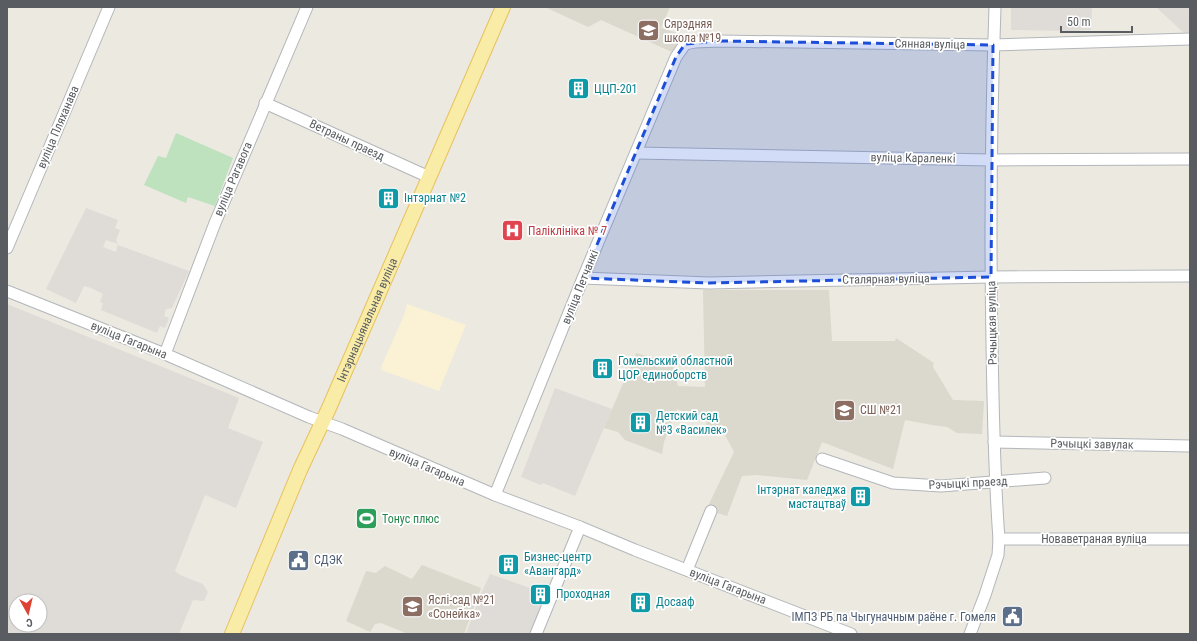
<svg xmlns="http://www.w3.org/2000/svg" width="1197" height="641" viewBox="0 0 1197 641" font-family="'Roboto Condensed',sans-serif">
<rect width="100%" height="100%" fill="#ebe9e0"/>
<polygon fill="#fbf2d5" points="407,304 466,325 439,391 381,370 382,365 404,315"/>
<g fill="#dfdcd8" fill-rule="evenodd">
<polygon points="1011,7 1092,7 1091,30 1072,31 1011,30"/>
<polygon points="1156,7 1187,7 1190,10 1190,32 1184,33"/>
<path d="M86 208 118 220 115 228 120 230 116 240 118 245 189 271 172 308 166 309 164 316 169 318 165 328 160 326 157 333 101 310 103 303 100 302 103 294 91 288 84 286 76 303 46 289ZM106 240 118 244 116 252 103 247Z"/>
<path d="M7 304 239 398 228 428 263 442 236 508 205 495 175 571 180 575 203 584 208 592 204 601 193 600 179 634H7ZM16 601H40V625H16Z"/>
<polygon points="555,388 612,409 575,496 543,483 541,485 521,477"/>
<polygon points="490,574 547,594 532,634 466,634 480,596"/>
</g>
<g fill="#dbd8ce">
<polygon points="545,7 670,7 661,28 680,34 674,53 601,20 588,27"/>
<polygon points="703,290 829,290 832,341 895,341 896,338 934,363 933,367 953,400 984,401 982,434 957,433 947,427 932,425 905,420 893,469 822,442 807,480 757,475 742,476 727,516 711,511 708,506 734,452 725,435 707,430 706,421 677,409 664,442 662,454 625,440 618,432 604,428 636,353 672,363 678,386 705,387"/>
<polygon points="422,565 481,588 464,634 408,634 381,623 375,624 370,632 346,621 366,571 376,573 385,566 412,579"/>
</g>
<polygon fill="#bee2be" points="176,133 233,158 215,206 188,197 186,203 144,185 158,156 166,158"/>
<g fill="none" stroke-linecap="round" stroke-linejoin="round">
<defs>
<g id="minor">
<polyline points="265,103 429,177"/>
<polyline points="636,153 991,160 1190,159"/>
<polyline points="7,248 109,7"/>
<polyline points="583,278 709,283 991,277 1190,276"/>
<polyline points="7,291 165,354 309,417 342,429 495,495 580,527 635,550 851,634"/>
<polyline points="165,354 215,223 307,7"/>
<polyline points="994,442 1190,446"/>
<polyline points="822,459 893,483 941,486 1045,478"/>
<polyline points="495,495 583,278 676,57 685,44 695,42 720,41 993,45 1190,39"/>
<polyline points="999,539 1190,539"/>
<polyline points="687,570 711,511"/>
<polyline points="536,634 580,527"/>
<path d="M970 634 985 595 998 555 999 539C994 474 993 408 992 343 990 231 991 119 995 7"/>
</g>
<g id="major">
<path id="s1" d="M232 634 300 470 329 408 503 7"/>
</g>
</defs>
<use href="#minor" stroke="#b3b6ba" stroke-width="13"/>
<use href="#major" stroke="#e8c15d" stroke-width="16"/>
<use href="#minor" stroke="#fff" stroke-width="11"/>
<use href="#major" stroke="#f9eca7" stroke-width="14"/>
</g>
<path fill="#1d4ed8" fill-opacity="0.2" stroke="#1d4ed8" stroke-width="3" stroke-dasharray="8 5" stroke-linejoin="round" d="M720 41 993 45 991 277 709 283 583 278 676 57 685 44Z"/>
<defs>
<symbol id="school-square" viewBox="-11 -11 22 22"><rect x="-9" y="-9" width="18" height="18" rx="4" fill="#8d6e63" stroke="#fff"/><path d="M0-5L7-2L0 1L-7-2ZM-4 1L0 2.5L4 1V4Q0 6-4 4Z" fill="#fff"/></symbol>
<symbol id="building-square" viewBox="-11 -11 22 22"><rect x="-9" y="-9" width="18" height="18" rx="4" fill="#0f9aa8" stroke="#fff"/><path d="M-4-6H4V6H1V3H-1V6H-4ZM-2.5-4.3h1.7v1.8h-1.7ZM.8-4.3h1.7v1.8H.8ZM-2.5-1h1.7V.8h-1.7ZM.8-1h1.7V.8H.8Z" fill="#fff"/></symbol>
<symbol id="hospital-square" viewBox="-11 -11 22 22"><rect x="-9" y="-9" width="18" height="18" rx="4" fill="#e0444e" stroke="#fff"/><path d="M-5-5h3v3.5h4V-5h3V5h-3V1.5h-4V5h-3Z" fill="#fff"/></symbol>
<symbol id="stadium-square" viewBox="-11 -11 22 22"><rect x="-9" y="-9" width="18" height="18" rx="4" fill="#2e9e5b" stroke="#fff"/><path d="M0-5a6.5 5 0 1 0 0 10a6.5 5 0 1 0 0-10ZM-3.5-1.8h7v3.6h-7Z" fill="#fff"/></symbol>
<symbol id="civic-square" viewBox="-11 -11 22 22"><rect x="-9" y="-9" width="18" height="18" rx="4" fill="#5c6f8a" stroke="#fff"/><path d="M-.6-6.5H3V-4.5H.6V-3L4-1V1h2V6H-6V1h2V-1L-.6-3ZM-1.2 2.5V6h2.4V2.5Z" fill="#fff"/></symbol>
</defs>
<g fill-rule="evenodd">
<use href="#school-square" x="636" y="18" width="25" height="25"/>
<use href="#building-square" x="566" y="76" width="25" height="25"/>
<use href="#building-square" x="376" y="186" width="25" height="25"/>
<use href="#hospital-square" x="500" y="218" width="25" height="25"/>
<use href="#building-square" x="590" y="356" width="25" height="25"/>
<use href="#school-square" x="832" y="398" width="25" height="25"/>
<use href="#building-square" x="628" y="410" width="25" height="25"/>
<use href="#building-square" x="848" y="484" width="25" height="25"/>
<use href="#stadium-square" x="354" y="506" width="25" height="25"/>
<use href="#civic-square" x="286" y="548" width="25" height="25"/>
<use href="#building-square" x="496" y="552" width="25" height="25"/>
<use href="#building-square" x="528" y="582" width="25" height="25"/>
<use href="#building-square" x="628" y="590" width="25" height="25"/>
<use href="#school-square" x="400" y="594" width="25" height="25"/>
<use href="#civic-square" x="1000" y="604" width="25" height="25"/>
</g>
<g text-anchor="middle" stroke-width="3.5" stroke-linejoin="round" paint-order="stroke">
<g font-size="12" fill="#785e54" stroke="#fff" text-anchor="start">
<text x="664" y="28">Сярэдняя<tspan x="664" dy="14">школа №19</tspan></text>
<text x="860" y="414">СШ №21</text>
<text x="428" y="604">Яслі-сад №21<tspan x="428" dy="14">«Сонейка»</tspan></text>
</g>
<g font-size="12" fill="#595c60" stroke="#fff">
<text transform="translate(930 44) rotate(1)" y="4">Сянная вуліца</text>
<text transform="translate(58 127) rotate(-67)" y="4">вуліца Пляханава</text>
<text transform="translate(347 140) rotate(25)" y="4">Ветраны праезд</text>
<text transform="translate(913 158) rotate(1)" y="4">вуліца Караленкі</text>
<text transform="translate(233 179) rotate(-67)" y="4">вуліца Рагавога</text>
<text transform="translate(886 279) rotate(-1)" y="4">Сталярная вуліца</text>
<text transform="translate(580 287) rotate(-68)" y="4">вуліца Петчанкі</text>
<text dy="4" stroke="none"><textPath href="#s1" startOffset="342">Інтэрнацыянальная вуліца</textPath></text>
<text transform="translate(992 323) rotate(-91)" y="4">Рэчыцкая вуліца</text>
<text transform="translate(129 340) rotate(22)" y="4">вуліца Гагарына</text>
<text transform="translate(1092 444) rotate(1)" y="4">Рэчыцкі завулак</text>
<text transform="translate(427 467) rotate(23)" y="4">вуліца Гагарына</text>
<text transform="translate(968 483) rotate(-3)" y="4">Рэчыцкі праезд</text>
<text x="1094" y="543">Новаветраная вуліца</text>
<text transform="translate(728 586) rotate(21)" y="4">вуліца Гагарына</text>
</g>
<g font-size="12" fill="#0d838f" stroke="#fff" text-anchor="start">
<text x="594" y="93">ЦЦП-201</text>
<text x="404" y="202">Інтэрнат №2</text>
<text x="618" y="365">Гомельский областной<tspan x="618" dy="14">ЦОР единоборств</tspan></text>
<text x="656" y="420">Детский сад<tspan x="656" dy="14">№3 «Василек»</tspan></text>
<text x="846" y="494" text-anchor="end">Інтэрнат каледжа<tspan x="846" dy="14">мастацтваў</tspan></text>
<text x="524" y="561">Бизнес-центр<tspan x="524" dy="14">«Авангард»</tspan></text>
<text x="556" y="598">Проходная</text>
<text x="656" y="606">Досааф</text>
</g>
<g font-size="12" fill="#be3a42" stroke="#fff" text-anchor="start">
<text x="528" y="235">Паліклініка № 7</text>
</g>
<g font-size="12" fill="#27864d" stroke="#fff" text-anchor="start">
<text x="382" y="523">Тонус плюс</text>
</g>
<g font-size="12" fill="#4e5e75" stroke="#fff" text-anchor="start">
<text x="314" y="564">СДЭК</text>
<text x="996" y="621" text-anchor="end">ІМПЗ РБ па Чыгуначным раёне г. Гомеля</text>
</g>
</g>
<rect width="1197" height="641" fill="none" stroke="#595c60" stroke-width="16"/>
<g transform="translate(28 613) rotate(172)"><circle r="19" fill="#ffffff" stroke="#bdbebf"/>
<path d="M0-3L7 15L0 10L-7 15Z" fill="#dd4234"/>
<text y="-6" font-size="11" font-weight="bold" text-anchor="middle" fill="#595c60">С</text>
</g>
<path d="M1061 26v6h71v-6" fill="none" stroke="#595c60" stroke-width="2"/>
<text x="1067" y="26" font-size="12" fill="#595c60" stroke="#ffffff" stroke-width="3" paint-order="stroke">50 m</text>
</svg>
